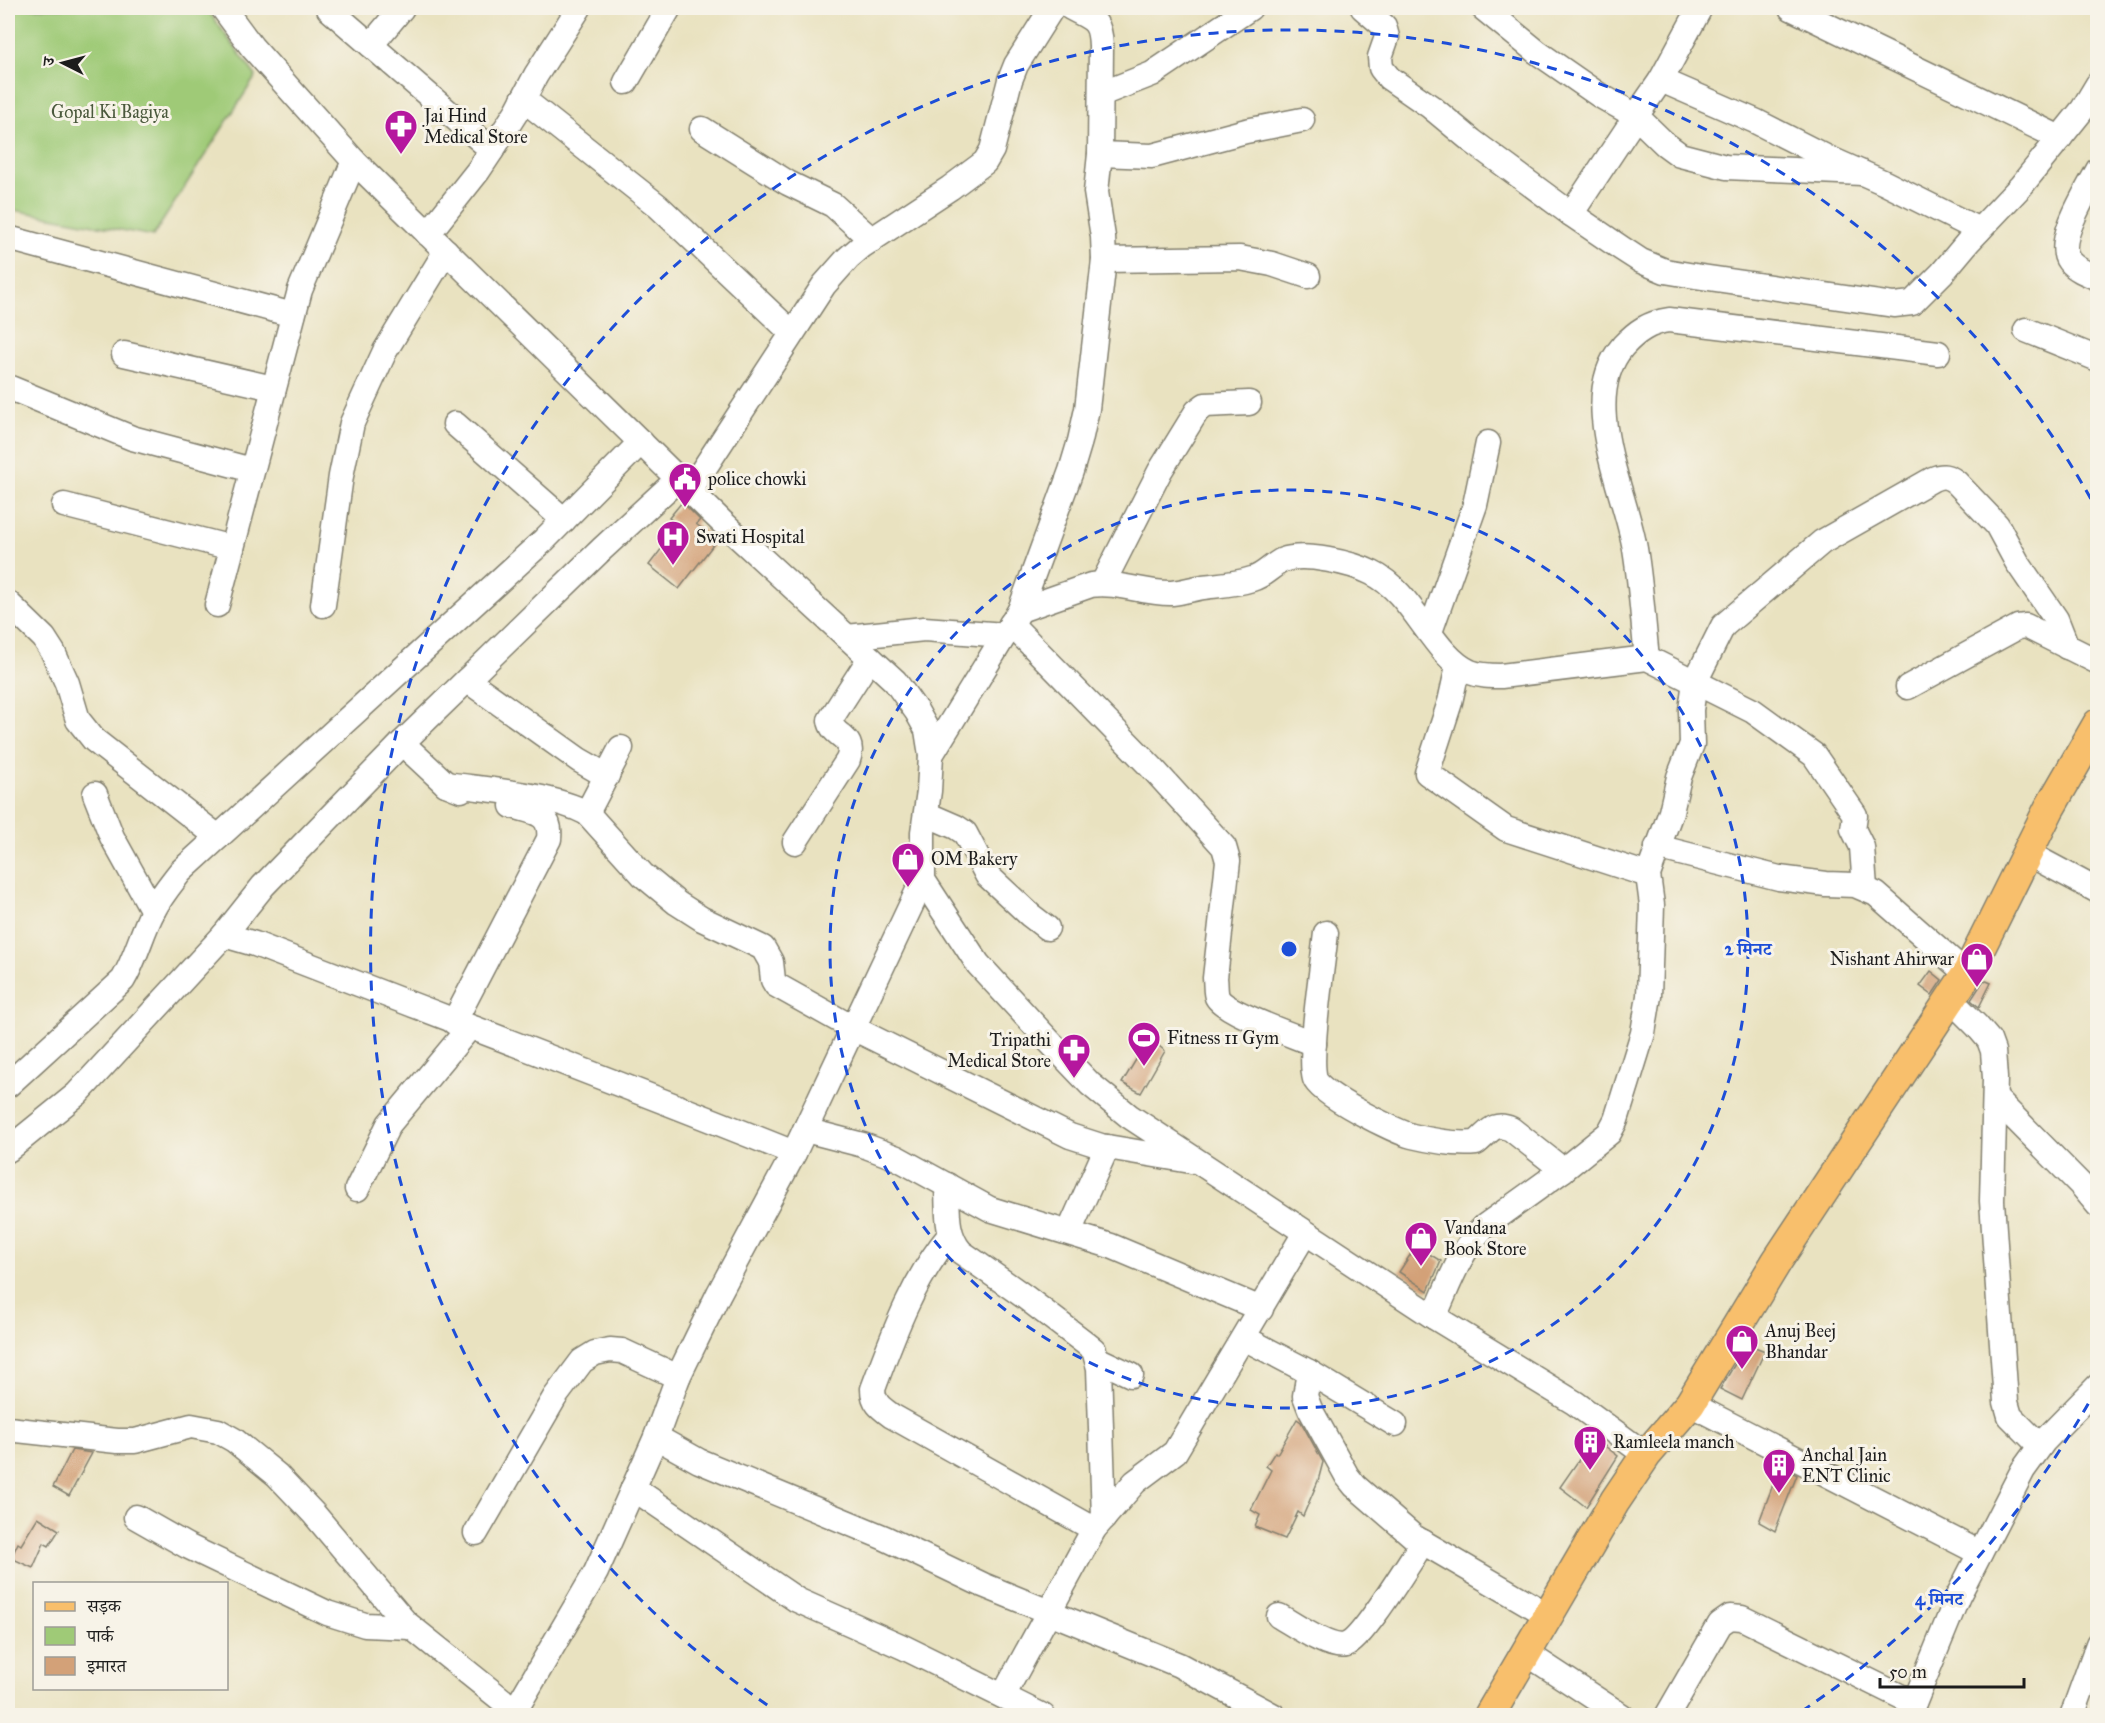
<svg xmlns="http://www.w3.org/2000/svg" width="2105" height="1723" viewBox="0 0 2105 1723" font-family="'IM FELL Great Primer','Noto Serif Devanagari',serif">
<rect width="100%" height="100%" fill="#f7f3e8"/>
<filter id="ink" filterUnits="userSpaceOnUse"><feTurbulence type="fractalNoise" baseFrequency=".0167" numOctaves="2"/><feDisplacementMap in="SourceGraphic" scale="12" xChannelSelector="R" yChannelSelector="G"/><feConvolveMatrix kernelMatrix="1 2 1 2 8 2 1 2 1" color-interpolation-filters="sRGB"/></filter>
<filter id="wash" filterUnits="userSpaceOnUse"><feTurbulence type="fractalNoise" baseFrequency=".008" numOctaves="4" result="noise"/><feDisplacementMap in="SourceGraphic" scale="24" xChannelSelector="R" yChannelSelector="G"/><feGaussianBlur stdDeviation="1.35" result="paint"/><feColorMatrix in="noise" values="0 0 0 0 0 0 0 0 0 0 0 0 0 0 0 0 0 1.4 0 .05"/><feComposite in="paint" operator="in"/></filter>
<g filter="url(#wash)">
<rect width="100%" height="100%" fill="#e9e2c0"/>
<polygon fill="#9fca77" stroke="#5e734a" stroke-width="1.5" points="8,8 206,8 256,76 153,236 8,209"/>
<g id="blocks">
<g fill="#d3a178">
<polygon points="682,502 700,520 696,524 717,540 679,589 649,565 679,526 669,518"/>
<polygon points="1931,971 1942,980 1932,995 1920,986"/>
<polygon points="1984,980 1991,983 1979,1007 1971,1000"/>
<polygon points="1149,1038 1165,1051 1141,1093 1122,1083"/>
<polygon points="1416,1246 1441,1261 1428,1291 1399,1272"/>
<polygon points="1747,1344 1765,1351 1742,1400 1720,1389"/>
<polygon points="1297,1419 1301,1422 1323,1462 1318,1481 1303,1516 1298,1512 1285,1539 1255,1527 1260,1515 1251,1510 1271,1470 1266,1466 1275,1452 1277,1454"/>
<polygon points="1594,1438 1618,1456 1586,1507 1560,1487"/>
<polygon points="72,1450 92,1453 69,1496 53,1487"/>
<polygon points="1780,1466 1797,1475 1775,1531 1759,1522"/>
<polygon points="38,1517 59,1530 49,1546 44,1543 33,1568 11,1558 18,1543 21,1545"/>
</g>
</g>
</g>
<g filter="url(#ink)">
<use href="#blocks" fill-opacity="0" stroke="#827f6e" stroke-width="1.5"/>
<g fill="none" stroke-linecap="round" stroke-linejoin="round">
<defs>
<g id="minor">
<polyline points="223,8 252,47 354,161 721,521 895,681 917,712 927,730 931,755 929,791 923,832 923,880 978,964 1049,1041 1090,1084 1129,1116 1434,1317 1575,1403 1646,1455"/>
<polyline points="1363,8 1384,26 1387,37 1380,57 1381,68 1389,78 1431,107 1472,141 1571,214 1621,248 1641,261 1665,271 1695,276 1894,305 1912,303 1942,273 1968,242 2021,186 2083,109 2098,84"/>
<polyline points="1483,8 1537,52 1599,95 1636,116 1661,80 1700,8"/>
<polyline points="1791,8 2060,138"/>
<polyline points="329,9 492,150"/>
<polyline points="371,45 402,8"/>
<polyline points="1661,80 1755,121 1826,157 1885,183 1979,230"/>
<polyline points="626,82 669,8"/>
<polyline points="1101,94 1152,74 1250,8"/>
<polyline points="523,99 658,206 792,333"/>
<polyline points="702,129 788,183 833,205 872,240"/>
<polyline points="1100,154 1152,156 1246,131 1302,120"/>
<path d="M2098 170C2088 189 2054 242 2069 261 2075 269 2088 274 2098 278"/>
<polyline points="1571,214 1636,116 1665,144 1680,155 1726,167 1862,173"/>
<polyline points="428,234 478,171 492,150 517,111 536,75 579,8"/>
<polyline points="8,238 293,315"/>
<polyline points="1104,260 1240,258 1272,264 1308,276"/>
<polyline points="2026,330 2098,359"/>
<polyline points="124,354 273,388"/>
<polyline points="8,387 132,438 252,470"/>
<polyline points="455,424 564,520"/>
<polyline points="690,490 824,285 848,258 862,246 950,188 985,162 992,150 1010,80 1016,65 1052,8"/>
<polyline points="64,505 232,548"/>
<polyline points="1103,583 1160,471 1197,411 1205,405 1249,403"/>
<polyline points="8,603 44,638 53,652 67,683 78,720 94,740 218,837"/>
<polyline points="217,605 300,290 354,161"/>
<polyline points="323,605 341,476 352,423 385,351 446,251"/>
<path d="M1020 610 1091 585C1118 581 1144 594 1172 593 1182 592 1192 589 1203 587 1219 585 1237 584 1252 579 1264 576 1272 565 1283 560 1304 552 1352 563 1372 573 1413 592 1433 656 1470 672 1480 676 1490 676 1501 676L1647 658 1753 711 1814 755 1855 815 1853 829 1862 847 1865 888"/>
<path d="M1011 624 1154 770 1224 847 1228 861 1215 978C1216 984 1215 991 1217 997 1224 1012 1296 1036 1314 1044"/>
<polyline points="1430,632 1475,505 1488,443"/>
<polyline points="847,637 924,629 1005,635"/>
<path d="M1647 658C1643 622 1641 585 1635 549 1625 489 1577 400 1623 346 1637 331 1649 323 1669 320L1938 353"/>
<polyline points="1458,666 1450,702 1427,773 1506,829 1648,875"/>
<polyline points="467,680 579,760 607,776"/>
<polyline points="1908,687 2018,627 2026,626 2098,662"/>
<polyline points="402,743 446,784 461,790"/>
<path d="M931 755 1020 610 1071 471 1080 441 1087 409 1104 260 1103 237 1096 192 1100 154 1101 46C1100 19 1093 20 1071 8"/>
<path d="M446 784C488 790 550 794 587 813L643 875 677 903 702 919 763 948 771 962 773 980 776 985 853 1028 1070 1136 1101 1146 1191 1161"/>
<polyline points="95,794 112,837 153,911"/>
<polyline points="587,813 621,748"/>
<polyline points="926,814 956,827 965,833 987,875 1030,915 1047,928"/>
<path d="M795 842 848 760C857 735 832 738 830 720L870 658"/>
<polyline points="1657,847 1779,878 1826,884 1855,885 1876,894 1967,974"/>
<polyline points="2027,853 2098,891"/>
<path d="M1326 933C1322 969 1316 1006 1314 1042 1313 1054 1312 1068 1315 1079 1319 1094 1396 1132 1412 1136 1433 1141 1455 1145 1476 1143 1489 1133 1493 1121 1511 1129L1563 1170"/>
<polyline points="224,935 263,886 402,743 602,549 678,479"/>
<polyline points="1950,999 1977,1026 1989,1040 1993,1051 1995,1078 1992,1201 2006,1402 2010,1416 2040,1446"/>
<path d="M454 1022 549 839C552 812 533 812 512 806"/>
<path d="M8 1085 123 980C136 958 141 934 153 911 160 897 170 885 180 872L544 540 641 442"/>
<polyline points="1995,1098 2083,1187 2098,1205"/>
<polyline points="805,1130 863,1145 897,1158 990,1209 1111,1246 1261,1309"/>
<path d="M8 1150 77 1094 224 935 255 944C435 1014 615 1081 794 1153"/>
<path d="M947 1185C948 1209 945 1234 961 1252L1025 1297 1084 1342 1094 1350 1099 1368 1104 1518"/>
<polyline points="357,1189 389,1124 469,1028"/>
<polyline points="1069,1232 1107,1147"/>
<path d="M950 1235C913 1279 893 1335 873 1389 873 1403 881 1408 892 1416L1094 1529"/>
<path d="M1434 1317C1448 1287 1460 1249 1485 1226L1563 1170 1609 1133 1616 1120 1643 1033 1649 996 1652 905 1648 875 1671 812 1679 777 1692 744 1691 710 1695 682 1723 626 1822 542 1933 479C1943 475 1948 476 1956 482L1997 525 2017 562 2056 619 2067 647"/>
<polyline points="1244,1338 1309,1372 1395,1424"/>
<polyline points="1097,1359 1131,1375"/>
<polyline points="1309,1372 1305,1396 1310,1409 1347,1476 1355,1486 1414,1537 1548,1615"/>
<polyline points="1690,1404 1980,1553"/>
<polyline points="8,1429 117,1441 135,1441 191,1426 218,1431 234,1440 277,1475 314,1514 405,1622 522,1716"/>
<polyline points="656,1437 699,1461 885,1538 983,1585 1179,1665 1274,1716"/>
<polyline points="633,1488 797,1600 903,1647 1043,1716"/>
<polyline points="136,1517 187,1546 327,1613 365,1625 410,1627"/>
<polyline points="476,1533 555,1397 582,1361 595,1353 610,1350 622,1351 678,1377"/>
<path d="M1279 1616C1293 1624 1330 1650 1346 1645 1363 1639 1410 1561 1423 1542"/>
<polyline points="1526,1653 1622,1716"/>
<polyline points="1003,1696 1094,1529 1135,1482 1175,1452 1305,1233"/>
<polyline points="512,1716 596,1572 656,1437 678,1377 719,1293 794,1153 923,880"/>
<polyline points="1667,1716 1720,1624 1730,1617 1742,1618 1914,1703"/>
<polyline points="1909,1716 1958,1596 2023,1470 2044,1441 2098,1386"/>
<polyline points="2072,1716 2098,1644"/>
</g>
<polyline id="major" points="1489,1716 1615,1501 1646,1455 1690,1404 1777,1261 1967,974 2049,809 2098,724"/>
</defs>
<use href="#minor" stroke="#827f6e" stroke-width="27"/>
<use href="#major" stroke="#827f6e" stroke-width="33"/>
<use href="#minor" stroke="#fff" stroke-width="24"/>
<use href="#major" stroke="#f8bf6c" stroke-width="30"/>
</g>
</g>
<g fill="none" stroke="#1d4ed8" stroke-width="3" stroke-dasharray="10 8">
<circle cx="1289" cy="949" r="459"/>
<path d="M2097 1388A919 919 0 0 1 1796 1715M782 1715A919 919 0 1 1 2097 510"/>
</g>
<defs>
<symbol id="pharmacy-pin" viewBox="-11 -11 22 30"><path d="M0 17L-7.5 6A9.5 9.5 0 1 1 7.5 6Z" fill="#b5179e" stroke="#f7f3e8"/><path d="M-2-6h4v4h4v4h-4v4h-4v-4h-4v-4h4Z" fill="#fff"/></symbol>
<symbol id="civic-pin" viewBox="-11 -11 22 30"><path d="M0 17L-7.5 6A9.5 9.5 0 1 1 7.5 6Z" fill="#b5179e" stroke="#f7f3e8"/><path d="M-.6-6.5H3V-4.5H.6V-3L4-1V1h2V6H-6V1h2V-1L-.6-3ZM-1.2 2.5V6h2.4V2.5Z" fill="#fff"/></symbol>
<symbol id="hospital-pin" viewBox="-11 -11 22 30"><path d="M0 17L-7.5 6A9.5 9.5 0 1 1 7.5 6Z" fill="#b5179e" stroke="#f7f3e8"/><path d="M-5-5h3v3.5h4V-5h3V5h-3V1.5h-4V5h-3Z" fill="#fff"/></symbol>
<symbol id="shop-pin" viewBox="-11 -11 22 30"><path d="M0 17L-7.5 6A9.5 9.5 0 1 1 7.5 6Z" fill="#b5179e" stroke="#f7f3e8"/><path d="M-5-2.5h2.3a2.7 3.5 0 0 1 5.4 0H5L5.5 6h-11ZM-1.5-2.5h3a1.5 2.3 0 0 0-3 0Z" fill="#fff"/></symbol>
<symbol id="stadium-pin" viewBox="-11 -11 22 30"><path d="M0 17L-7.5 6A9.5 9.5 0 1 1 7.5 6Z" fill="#b5179e" stroke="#f7f3e8"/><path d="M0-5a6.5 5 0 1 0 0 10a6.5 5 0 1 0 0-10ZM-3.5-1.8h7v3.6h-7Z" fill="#fff"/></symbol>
<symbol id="building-pin" viewBox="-11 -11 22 30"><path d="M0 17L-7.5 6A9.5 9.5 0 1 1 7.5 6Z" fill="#b5179e" stroke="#f7f3e8"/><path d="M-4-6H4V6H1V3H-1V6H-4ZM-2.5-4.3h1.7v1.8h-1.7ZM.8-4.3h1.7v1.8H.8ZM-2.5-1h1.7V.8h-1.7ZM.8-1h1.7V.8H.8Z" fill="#fff"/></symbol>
</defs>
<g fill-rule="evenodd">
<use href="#pharmacy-pin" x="382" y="107" width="38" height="52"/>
<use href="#civic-pin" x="666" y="460" width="38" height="52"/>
<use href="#hospital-pin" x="654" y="518" width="38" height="52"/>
<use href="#shop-pin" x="889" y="840" width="38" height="52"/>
<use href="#shop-pin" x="1958" y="940" width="38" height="52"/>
<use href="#stadium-pin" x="1125" y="1019" width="38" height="52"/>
<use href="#pharmacy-pin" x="1055" y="1031" width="38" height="52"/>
<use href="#shop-pin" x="1402" y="1219" width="38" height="52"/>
<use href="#shop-pin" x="1723" y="1322" width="38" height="52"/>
<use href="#building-pin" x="1571" y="1423" width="38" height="52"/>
<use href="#building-pin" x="1760" y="1446" width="38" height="52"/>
</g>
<g text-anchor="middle" stroke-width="6" stroke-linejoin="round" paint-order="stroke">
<g font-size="18" fill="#4a593c" stroke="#f7f3e8">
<text x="110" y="118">Gopal Ki Bagiya</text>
</g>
<g font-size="18" fill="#1c1c1c" stroke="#f7f3e8" text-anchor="start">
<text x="424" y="122">Jai Hind<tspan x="424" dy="21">Medical Store</tspan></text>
<text x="708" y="485">police chowki</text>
<text x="696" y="543">Swati Hospital</text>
<text x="931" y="865">OM Bakery</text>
<text x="1954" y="965" text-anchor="end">Nishant Ahirwar</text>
<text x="1167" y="1044">Fitness 11 Gym</text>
<text x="1051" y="1046" text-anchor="end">Tripathi<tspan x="1051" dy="21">Medical Store</tspan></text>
<text x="1444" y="1234">Vandana<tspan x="1444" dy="21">Book Store</tspan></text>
<text x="1765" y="1337">Anuj Beej<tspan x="1765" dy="21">Bhandar</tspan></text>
<text x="1613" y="1448">Ramleela manch</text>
<text x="1802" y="1461">Anchal Jain<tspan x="1802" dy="21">ENT Clinic</tspan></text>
</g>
</g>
<circle cx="1289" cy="949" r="9" fill="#1d4ed8" stroke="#f7f3e8" stroke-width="3"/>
<g font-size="18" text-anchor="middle" font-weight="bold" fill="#1d4ed8" stroke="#f7f3e8" stroke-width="6" stroke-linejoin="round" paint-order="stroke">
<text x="1748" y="955">2 मिनट</text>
<text x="1939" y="1605">4 मिनट</text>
</g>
<rect width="2105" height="1723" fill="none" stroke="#f7f3e8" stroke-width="30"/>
<rect x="33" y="1582" width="195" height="108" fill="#f7f3e8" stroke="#9f9d96" stroke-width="1.5"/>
<rect x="45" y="1602" width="30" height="9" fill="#f8bf6c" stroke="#9f9d96" stroke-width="1.5"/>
<text x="87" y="1612" font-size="18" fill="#1c1c1c">सड़क</text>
<rect x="45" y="1627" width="30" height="18" fill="#9fca77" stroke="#9f9d96" stroke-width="1.5"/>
<text x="87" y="1642" font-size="18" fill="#1c1c1c">पार्क</text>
<rect x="45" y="1657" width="30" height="18" fill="#d3a178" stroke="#9f9d96" stroke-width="1.5"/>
<text x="87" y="1672" font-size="18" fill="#1c1c1c">इमारत</text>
<g transform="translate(63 63) rotate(276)" stroke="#f7f3e8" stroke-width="4.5" paint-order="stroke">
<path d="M0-4.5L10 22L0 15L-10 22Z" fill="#1c1c1c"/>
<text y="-9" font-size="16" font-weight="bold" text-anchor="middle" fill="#1c1c1c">उ</text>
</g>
<path d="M1880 1678v9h144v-9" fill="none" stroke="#1c1c1c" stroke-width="3"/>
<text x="1889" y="1678" font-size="18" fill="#1c1c1c" stroke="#f7f3e8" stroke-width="4.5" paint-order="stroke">50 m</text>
</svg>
